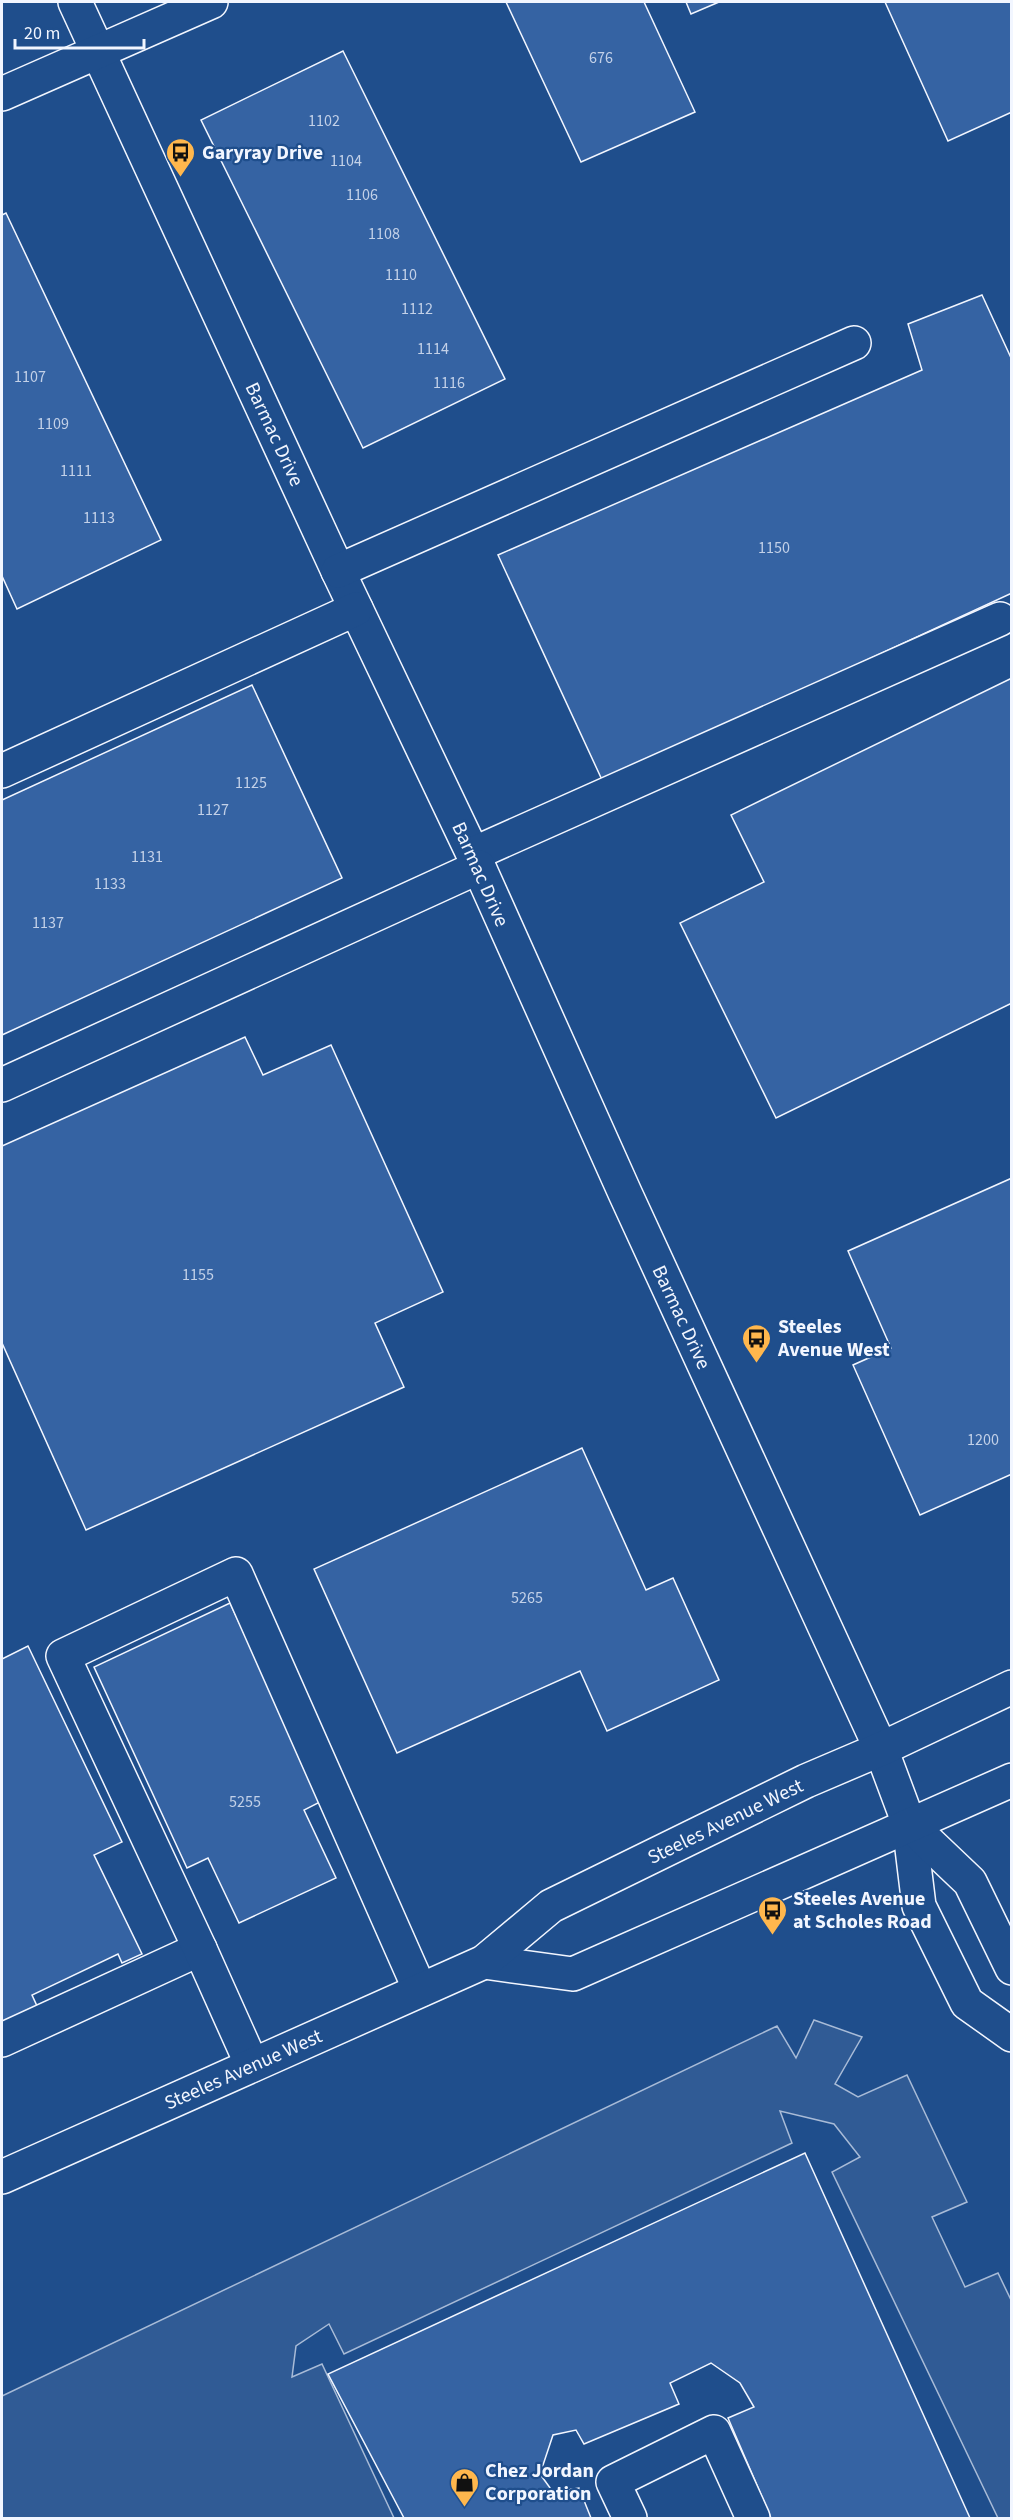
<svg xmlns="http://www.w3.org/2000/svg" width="1013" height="2520" viewBox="0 0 1013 2520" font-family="'Source Sans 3',sans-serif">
<rect width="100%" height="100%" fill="#1f4e8c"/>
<polygon fill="#305b95" stroke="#a8bbd7" stroke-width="1.5" points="814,2020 862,2037 835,2084 858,2097 907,2075 967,2202 932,2217 965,2287 998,2273 1011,2300 1011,2518 998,2518 832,2172 860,2157 834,2124 780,2111 792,2143 344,2354 329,2324 296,2346 292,2377 322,2364 394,2518 2,2518 2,2396 777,2026 796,2058"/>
<g fill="#3563a3" stroke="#f2f6ff" stroke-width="1.5">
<polygon points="506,2 644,2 695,112 581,162"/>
<polygon points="686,2 719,2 691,14"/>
<polygon points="885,2 1012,2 1012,112 948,141"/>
<polygon points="343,51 505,379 363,448 201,120"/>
<polygon points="6,213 161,540 17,609 2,576 2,215"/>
<polygon points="982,295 1012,360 1012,593 603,782 498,555 922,370 908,324"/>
<polygon points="1012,678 1012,1003 776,1118 680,923 764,882 731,815"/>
<polygon points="252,685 342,878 2,1035 2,800"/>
<polygon points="245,1037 263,1075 331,1045 443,1292 375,1323 404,1387 86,1530 2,1343 2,1146"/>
<polygon points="1012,1178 1012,1474 920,1515 853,1365 891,1348 848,1251"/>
<polygon points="582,1448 646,1590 673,1578 719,1680 607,1731 580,1671 397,1753 314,1569"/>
<polygon points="230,1603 322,1801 304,1810 336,1878 239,1923 208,1858 187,1868 94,1667"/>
<polygon points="28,1646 122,1842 94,1855 142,1954 122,1963 118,1954 32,1995 37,2006 2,2023 2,1659"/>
<polygon points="805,2153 970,2518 771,2518 728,2418 754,2407 740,2383 711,2363 670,2383 679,2404 584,2444 576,2430 553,2435 540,2474 553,2492 579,2488 591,2518 404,2518 328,2374"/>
</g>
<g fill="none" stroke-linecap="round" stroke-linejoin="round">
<defs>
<g id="minor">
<polyline points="75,2 338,571 473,854 625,1193 881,1749"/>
<polyline points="2,94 211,2"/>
<polyline points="338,571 854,343"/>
<polyline points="2,771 356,609"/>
<polyline points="473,854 1000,619"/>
<polyline points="2,1085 479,867"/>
<polyline points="909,1824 919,1906 967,2003 1012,2035"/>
<polyline points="909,1824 970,1882 1012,1968"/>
<polyline points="2,2040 200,1949"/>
<polyline points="252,2065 200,1949 63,1656 236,1574 420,1990"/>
<polyline points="630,2518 613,2482 714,2432 753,2518"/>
</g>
<g id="major">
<polyline points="881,1749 909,1824"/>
<polyline points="484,1962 573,1974 1012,1780"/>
<polyline points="2,2177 484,1962 551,1906 806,1781 881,1749 1012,1687"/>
</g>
</defs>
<use href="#minor" stroke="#f2f6ff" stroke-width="36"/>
<use href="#major" stroke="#f2f6ff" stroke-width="36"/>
<use href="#minor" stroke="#1f4e8c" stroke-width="33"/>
<use href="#major" stroke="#1f4e8c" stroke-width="33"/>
</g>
<defs>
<symbol id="bus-pin" viewBox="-11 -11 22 30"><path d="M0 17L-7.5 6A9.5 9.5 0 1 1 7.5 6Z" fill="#ffb74d" stroke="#1f4e8c"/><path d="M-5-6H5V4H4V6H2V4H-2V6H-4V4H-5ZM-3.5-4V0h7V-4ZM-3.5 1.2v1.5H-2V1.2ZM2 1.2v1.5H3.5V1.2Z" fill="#111"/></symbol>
<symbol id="shop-pin" viewBox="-11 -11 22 30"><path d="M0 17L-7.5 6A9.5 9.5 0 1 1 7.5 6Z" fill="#ffb74d" stroke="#1f4e8c"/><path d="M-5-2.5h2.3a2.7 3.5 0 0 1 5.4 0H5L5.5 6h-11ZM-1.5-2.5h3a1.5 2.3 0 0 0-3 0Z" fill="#111"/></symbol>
</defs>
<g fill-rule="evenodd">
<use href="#bus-pin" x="164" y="136" width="33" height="45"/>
<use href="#bus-pin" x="740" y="1322" width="33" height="45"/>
<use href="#bus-pin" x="756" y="1894" width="33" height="45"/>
<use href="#shop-pin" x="448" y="2466" width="33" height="45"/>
</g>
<g text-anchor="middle" stroke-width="4.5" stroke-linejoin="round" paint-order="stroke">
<g font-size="16" fill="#c3d1e8">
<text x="601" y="63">676</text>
<text x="324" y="126">1102</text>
<text x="346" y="166">1104</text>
<text x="362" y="200">1106</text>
<text x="384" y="239">1108</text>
<text x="401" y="280">1110</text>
<text x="417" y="314">1112</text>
<text x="433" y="354">1114</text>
<text x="30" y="382">1107</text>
<text x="449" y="388">1116</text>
<text x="53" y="429">1109</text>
<text x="76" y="476">1111</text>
<text x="99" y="523">1113</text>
<text x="774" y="553">1150</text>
<text x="251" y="788">1125</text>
<text x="213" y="815">1127</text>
<text x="147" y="862">1131</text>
<text x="110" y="889">1133</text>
<text x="48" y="928">1137</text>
<text x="198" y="1280">1155</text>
<text x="983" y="1445">1200</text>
<text x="527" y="1603">5265</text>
<text x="245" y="1807">5255</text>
</g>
<g font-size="20" font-weight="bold" fill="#f2f6ff" stroke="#1f4e8c" text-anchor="start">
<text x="202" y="159">Garyray Drive</text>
<text x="778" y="1333">Steeles<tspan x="778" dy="23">Avenue West</tspan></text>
<text x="793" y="1905">Steeles Avenue<tspan x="793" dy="23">at Scholes Road</tspan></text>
<text x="485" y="2477">Chez Jordan<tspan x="485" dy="23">Corporation</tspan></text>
</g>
<g font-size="20" fill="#f2f6ff" stroke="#1f4e8c">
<text transform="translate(275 434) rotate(65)" y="7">Barmac Drive</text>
<text transform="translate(481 874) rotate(66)" y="7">Barmac Drive</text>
<text transform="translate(682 1317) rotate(65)" y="7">Barmac Drive</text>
<text transform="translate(725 1821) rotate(-26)" y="7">Steeles Avenue West</text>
<text transform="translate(243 2069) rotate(-24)" y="7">Steeles Avenue West</text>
</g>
</g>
<rect width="1013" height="2520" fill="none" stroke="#f2f6ff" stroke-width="6"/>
<path d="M15 39v9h129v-9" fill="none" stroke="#f2f6ff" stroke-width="3"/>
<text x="24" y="39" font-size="18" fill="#f2f6ff" stroke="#1f4e8c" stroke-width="4.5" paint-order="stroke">20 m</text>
</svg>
